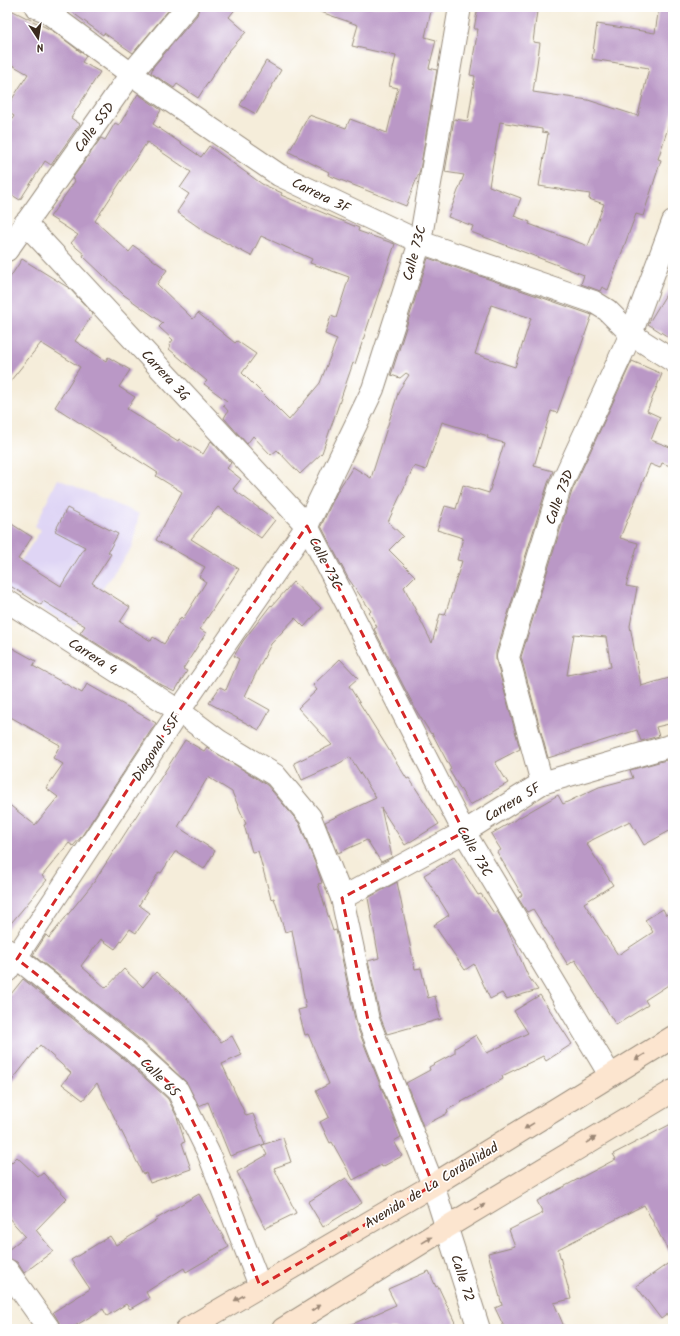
<svg xmlns="http://www.w3.org/2000/svg" width="680" height="1336" viewBox="0 0 680 1336" font-family="Kalam,sans-serif">
<rect width="100%" height="100%" fill="#fff"/>
<filter id="ink" filterUnits="userSpaceOnUse"><feTurbulence type="fractalNoise" baseFrequency=".025" numOctaves="2"/><feDisplacementMap in="SourceGraphic" scale="8" xChannelSelector="R" yChannelSelector="G"/><feConvolveMatrix kernelMatrix="1 2 1 2 8 2 1 2 1" color-interpolation-filters="sRGB"/></filter>
<filter id="wash" filterUnits="userSpaceOnUse"><feTurbulence type="fractalNoise" baseFrequency=".012" numOctaves="4" result="noise"/><feDisplacementMap in="SourceGraphic" scale="16" xChannelSelector="R" yChannelSelector="G"/><feGaussianBlur stdDeviation="0.9" result="paint"/><feColorMatrix in="noise" values="0 0 0 0 0 0 0 0 0 0 0 0 0 0 0 0 0 1.4 0 .05"/><feComposite in="paint" operator="in"/></filter>
<g filter="url(#wash)">
<rect width="100%" height="100%" fill="#f5edda"/>
<polygon fill="#dfd5f5" points="58,479 139,514 132,547 75,627 7,590 7,582 41,530 35,526"/>
<g id="blocks">
<g fill="#ba98c6" fill-rule="evenodd">
<polygon points="65,7 171,7 133,53 104,33 103,35"/>
<polygon points="199,7 237,7 229,17 246,32 228,52 198,98 177,84 174,88 151,73 153,67 197,15"/>
<polygon points="316,7 432,7 425,37 436,40 429,68 437,70 420,170 406,206 328,175 329,172 289,152 309,115 346,128 350,119 387,133 398,88 389,86 396,56 352,46 358,25 315,10"/>
<path d="M478 7H536V11H537L533 42 540 43 533 92 588 100 638 116 649 68 592 59 597 24 655 33 659 7H673V112L658 159 661 160 643 216 636 214 608 290 602 287 600 291 581 284 584 275 471 232 473 226 448 217 464 175 445 172 454 119 468 121 475 76 470 75 478 29H474ZM500 122 542 129V132L548 133 539 186 590 194 589 199 604 204 588 246 529 224 530 222 514 216 521 198 489 186Z"/>
<polygon points="7,8 53,31 86,56 82,62 100,72 71,118 80,124 51,165 45,161 20,200 7,192 7,127 14,116 7,111 7,107 28,74 7,62"/>
<polygon points="266,61 281,70 256,114 240,105"/>
<path d="M138 94 161 110 153 124 201 157 209 146 262 184 282 193 281 195 359 228 358 231 395 244 355 364 353 363 322 453 300 474 277 450 271 455 253 436 247 444 224 418 228 411 223 405 227 401 204 384 207 381 169 349 170 347 169 345 173 340 159 327 163 323 124 295 83 256 84 254 71 243 78 235 50 217 75 181 72 179 101 138 105 140 115 123 119 125ZM147 142 191 172 180 188 189 194 177 212 207 233 251 256 261 236 312 259 310 263 349 277 336 318 331 316 325 334 337 339 320 383 289 420 242 373 256 354 237 341 235 343 198 313 193 319 157 284 167 270 134 246 129 252 95 221Z"/>
<path d="M428 258 592 315 557 413 551 411 534 466 553 471 548 483 496 653V660L520 749 495 762 508 783 470 805 449 770 451 769 432 733 431 734 416 710 374 629 377 627 369 613 371 611 348 578 321 526 338 490 353 467 371 478 399 390 409 375 406 373 400 378 391 375ZM491 305 531 318 515 367 475 354ZM442 422 488 436 487 438 504 443 489 493 463 485 456 509 445 506 437 530 463 538 457 560 462 561 445 615 440 614 432 643 404 587 415 576 389 550 403 536 388 522 414 466 426 470Z"/>
<polygon points="22,259 69,288 93,314 75,341 106,361 108,357 130,370 119,387 135,397 127,409 178,441 179,439 203,454 211,441 231,463 227,468 241,479 233,489 275,520 261,538 218,507 191,539 239,569 200,629 206,633 183,669 187,671 175,691 162,685 80,633 85,626 43,601 41,605 7,584 7,521 32,537 18,559 61,586 85,547 55,531 67,508 118,534 108,552 111,554 92,583 130,607 120,622 151,641 153,637 164,644 181,617 183,619 206,582 199,577 205,567 156,540 182,492 156,476 158,473 55,407 80,367 41,343 7,385 7,282"/>
<polygon points="673,283 673,340 648,324"/>
<path d="M632 361 662 374 647 411 660 417 651 440 673 448V467L662 463 660 468 650 464 620 538 638 543 626 586 637 588 630 626 641 686 673 677V723L656 727 659 736 641 741 637 730 548 758 521 657 572 491ZM574 634 606 637 611 667 567 675Z"/>
<polygon points="293,582 321,608 304,627 295,618 271,644 257,671 245,696 270,710 259,730 209,703 220,687 226,690 239,659 234,656 243,641 271,605 272,606"/>
<polygon points="7,645 36,661 33,666 82,693 87,684 156,723 81,837 73,846 69,843 42,876 47,880 7,928 7,803 35,825 58,797 46,788 63,764 53,758 60,745 7,715"/>
<polygon points="340,659 358,678 349,686 407,779 409,778 439,824 405,845 381,808 392,857 381,862 367,840 338,853 325,822 376,798 350,757 338,764 302,780 294,763 332,745 298,708 317,690 313,685"/>
<polygon points="185,740 204,751 207,747 267,785 299,823 317,868 322,883 318,884 333,931 336,930 356,1024 401,1137 394,1141 402,1156 382,1167 381,1165 353,1180 332,1142 330,1143 320,1122 329,1117 316,1091 329,1084 308,1034 305,1035 298,1010 306,1008 292,930 285,932 274,898 271,899 258,851 252,852 244,825 246,824 232,792 208,777 178,827 215,851 204,869 177,852 175,852 161,873 159,872 139,905 150,913 136,933 130,929 115,949 101,939 81,966 106,988 124,969 143,987 156,972 187,999 221,1042 232,1036 242,1055 222,1064 246,1116 253,1114 265,1144 230,1156 208,1102 199,1106 186,1082 142,1041 33,955 46,935 49,938 94,882"/>
<polygon points="666,760 667,762 673,760 673,829 644,845 630,821 586,843 613,885 584,903 618,955 653,932 645,920 663,909 666,915 673,911 673,982 645,1000 648,1005 616,1025 575,960 568,965 533,909 527,912 518,898 522,895 497,852 501,850 491,834 558,795 563,804 599,787 633,778 630,770"/>
<polygon points="454,857 478,895 481,894 494,913 497,911 506,926 528,976 538,990 506,999 502,993 490,999 474,964 465,970 434,925 449,915 424,875"/>
<polygon points="397,882 415,969 421,968 428,998 435,996 441,1019 387,1034 380,1016 368,961 379,958 368,898"/>
<polygon points="23,979 126,1061 168,1099 177,1117 185,1142 182,1143 191,1169 150,1183 146,1173 143,1174 97,1083 83,1100 62,1084 71,1073 40,1045 7,1087 7,999"/>
<polygon points="540,995 572,1044 546,1061 543,1056 502,1076 503,1079 447,1110 448,1113 423,1126 406,1083 430,1070 429,1067 455,1053 455,1048 476,1035 487,1053 528,1033 514,1011"/>
<polygon points="673,1123 673,1310 661,1319 636,1286 673,1260 644,1205 558,1249 571,1299 554,1303 565,1329 505,1329 495,1308 502,1305 488,1253 515,1246 509,1230 543,1213 537,1201 616,1159 613,1154"/>
<polygon points="283,1138 291,1162 274,1168 296,1213 265,1228 237,1172 267,1155 262,1145"/>
<polygon points="17,1157 38,1177 43,1173 67,1198 36,1230 53,1251 24,1273 17,1262 7,1258 7,1251 25,1236 7,1216 7,1167"/>
<polygon points="346,1178 362,1203 323,1227 308,1202"/>
<polygon points="199,1194 229,1247 186,1272 184,1268 146,1292 149,1298 130,1309 126,1304 107,1316 103,1309 70,1329 61,1329 59,1322 53,1312 90,1289 71,1260 110,1236 116,1245 157,1220 156,1219"/>
<polygon points="429,1271 436,1287 438,1286 458,1329 341,1329 396,1305 388,1289"/>
</g>
</g>
</g>
<g filter="url(#ink)">
<use href="#blocks" fill-opacity="0" stroke="#988c7c" stroke-width="1"/>
<g fill="none" stroke-linecap="round" stroke-linejoin="round">
<defs>
<g id="street">
<polyline points="36,7 46,11 131,74 279,175 420,242 594,302 607,310 631,334 673,361"/>
<polyline points="25,223 307,526 464,832 610,1075"/>
<polyline points="7,250 131,74 187,7"/>
<polyline points="7,601 179,711 219,741 275,775 310,817 342,898 368,1020 433,1185 479,1329"/>
<polyline points="542,783 508,657 560,487 631,334 673,222"/>
<polyline points="342,898 464,832 542,783 673,745"/>
<polyline points="7,950 134,1051 178,1091 208,1152 260,1286"/>
<polyline points="7,971 179,711 307,526 373,389 420,242 460,7"/>
<polyline points="7,1270 49,1329"/>
</g>
<g id="secondary">
<polyline points="187,1329 433,1185 673,1037"/>
<polyline points="283,1329 447,1227 673,1091"/>
</g>
</defs>
<use href="#street" stroke="#988c7c" stroke-width="24"/>
<use href="#secondary" stroke="#988c7c" stroke-width="24"/>
<use href="#street" stroke="#fff" stroke-width="22"/>
<use href="#secondary" stroke="#fce5cf" stroke-width="22"/>
</g>
<defs><path id="oneway-solid" d="M-6-.8H1V-3.2L6.5 0L1 3.2V.8H-6Z"/></defs>
<g fill="#9c8876">
<use href="#oneway-solid" transform="translate(640 1057) rotate(149)"/>
<use href="#oneway-solid" transform="translate(529 1126) rotate(148)"/>
<use href="#oneway-solid" transform="translate(591 1140) rotate(-31)"/>
<use href="#oneway-solid" transform="translate(480 1207) rotate(-31)"/>
<use href="#oneway-solid" transform="translate(351 1233) rotate(150)"/>
<use href="#oneway-solid" transform="translate(427 1240) rotate(-32)"/>
<use href="#oneway-solid" transform="translate(239 1298) rotate(150)"/>
<use href="#oneway-solid" transform="translate(316 1308) rotate(-32)"/>
</g>
</g>
<path fill="none" stroke="#d62828" stroke-width="3" stroke-dasharray="8 5" stroke-linejoin="round" d="M307 526 464 832 342 898 368 1020 433 1185 260 1286 208 1152 178 1091 134 1051 17 959 179 711Z"/>
<g text-anchor="middle" stroke-width="3.5" stroke-linejoin="round" paint-order="stroke">
<g font-size="14" fill="#3b2a1e" stroke="#fff">
<text transform="translate(94 127) rotate(-54)" y="5">Calle 55D</text>
<text transform="translate(321 195) rotate(26)" y="5">Carrera 3F</text>
<text transform="translate(414 253) rotate(-75)" y="5">Calle 73C</text>
<text transform="translate(166 375) rotate(47)" y="5">Carrera 3G</text>
<text transform="translate(559 497) rotate(-70)" y="5">Calle 73D</text>
<text transform="translate(326 563) rotate(63)" y="5">Calle 73C</text>
<text transform="translate(93 656) rotate(33)" y="5">Carrera 4</text>
<text transform="translate(156 747) rotate(-57)" y="5">Diagonal 55F</text>
<text transform="translate(512 802) rotate(-31)" y="5">Carrera 5F</text>
<text transform="translate(475 851) rotate(60)" y="5">Calle 73C</text>
<text transform="translate(160 1077) rotate(45)" y="5">Calle 65</text>
<text transform="translate(431 1185) rotate(-31)" y="5">Avenida de La Cordialidad</text>
<text transform="translate(463 1278) rotate(72)" y="5">Calle 72</text>
</g>
</g>
<rect width="680" height="1336" fill="none" stroke="#fff" stroke-width="24"/>
<g transform="translate(38 38) rotate(168)" stroke="#ffffff" stroke-width="3" paint-order="stroke">
<path d="M0-3L7 15L0 10L-7 15Z" fill="#3b2a1e"/>
<text y="-6" font-size="11" font-weight="bold" text-anchor="middle" fill="#3b2a1e">N</text>
</g>
</svg>
